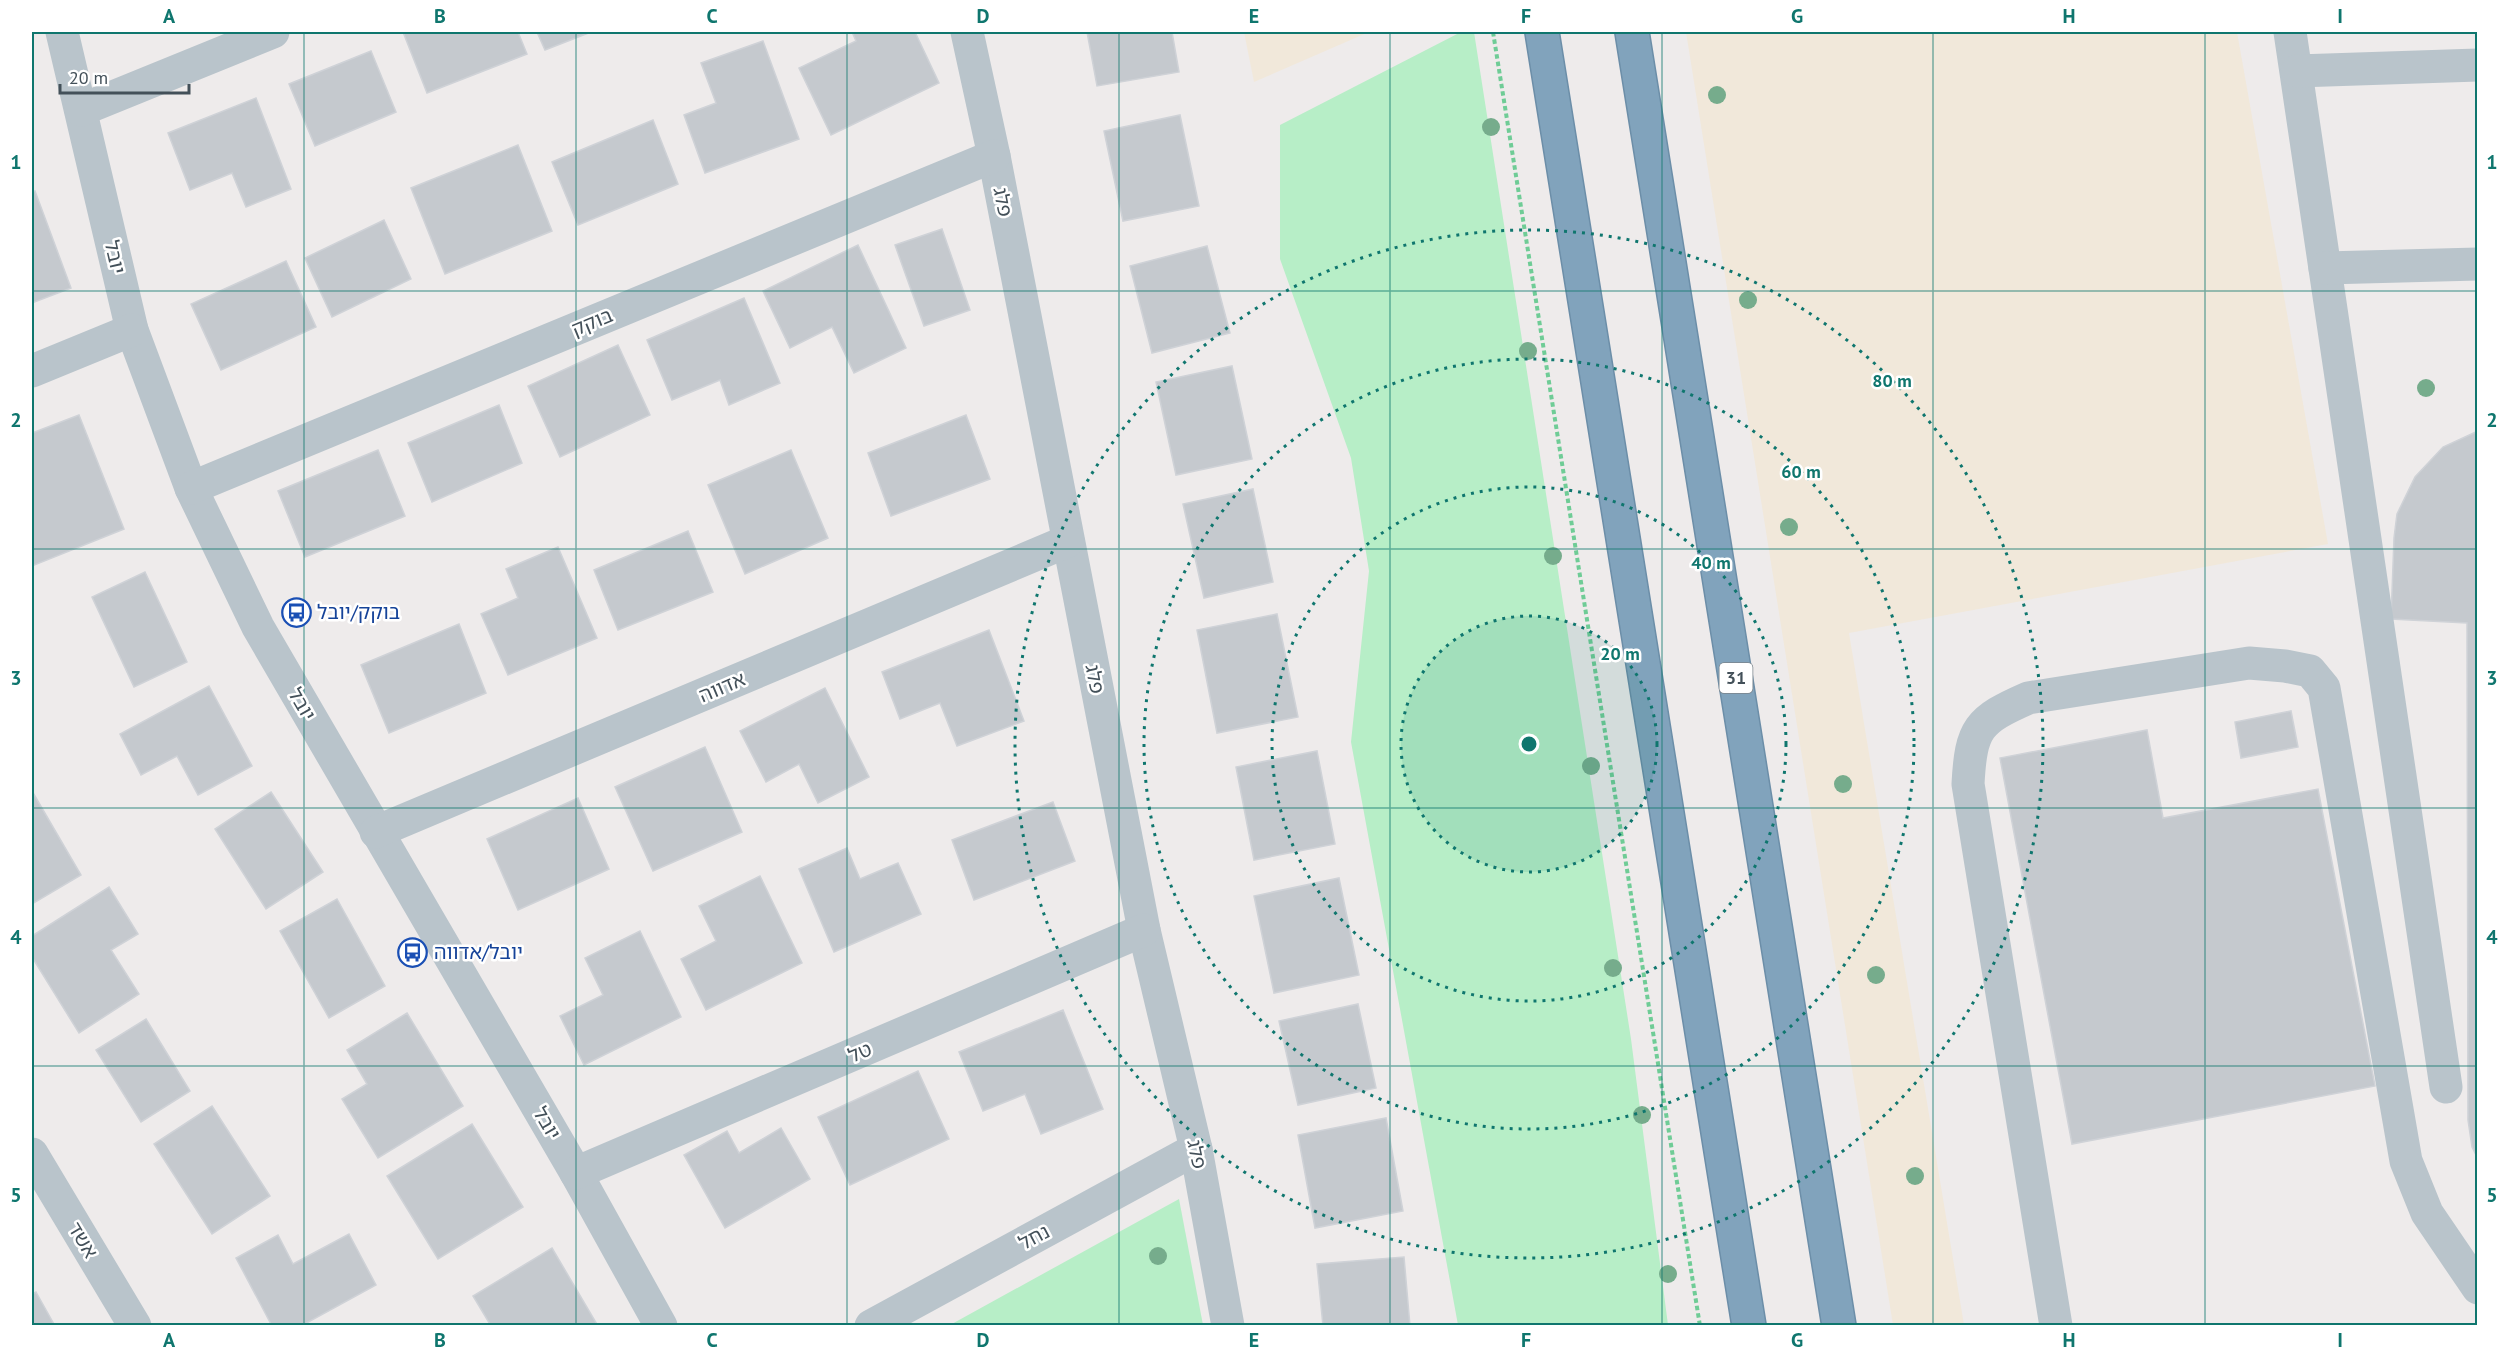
<svg xmlns="http://www.w3.org/2000/svg" width="2509" height="1357" viewBox="0 0 2509 1357" font-family="'PT Sans','Noto Sans Hebrew',sans-serif">
<rect width="100%" height="100%" fill="#eeebeb"/>
<g fill="#b7eec7">
<polygon points="1461,32 1474,32 1631,1039 1668,1325 1458,1325 1351,742 1369,571 1351,458 1280,259 1280,125"/>
<polygon points="1179,1199 1203,1325 950,1325"/>
</g>
<g fill="#f1e8da">
<polygon points="1244,32 1369,32 1254,82"/>
<polygon points="1686,32 2237,32 2328,544 1849,633 1964,1325 1893,1325"/>
</g>
<g fill="#c5c9ce" stroke="#cfd2d7" stroke-width="1.5">
<polygon points="403,32 518,32 527,54 427,93"/>
<polygon points="537,32 591,32 545,50"/>
<polygon points="852,32 915,32 939,83 831,135 799,68 856,41"/>
<polygon points="1087,32 1172,32 1179,72 1097,86"/>
<polygon points="763,41 799,139 705,173 684,115 716,103 701,63"/>
<polygon points="371,51 396,112 315,146 289,84"/>
<polygon points="256,98 291,189 246,207 232,173 190,190 168,133"/>
<polygon points="1180,115 1199,206 1123,221 1104,131"/>
<polygon points="653,120 678,184 578,225 552,162"/>
<polygon points="518,145 552,231 445,274 411,188"/>
<polygon points="35,191 71,288 32,303 32,192"/>
<polygon points="384,220 411,279 332,317 305,258"/>
<polygon points="942,229 970,310 924,326 895,245"/>
<polygon points="858,245 906,348 854,373 832,327 790,348 763,291"/>
<polygon points="1207,246 1230,333 1152,353 1130,266"/>
<polygon points="286,261 316,327 221,370 191,304"/>
<polygon points="744,298 780,383 729,405 720,380 672,400 647,340"/>
<polygon points="618,345 650,415 560,457 528,386"/>
<polygon points="1232,366 1252,459 1176,475 1156,382"/>
<polygon points="499,405 522,463 432,502 408,443"/>
<polygon points="79,415 124,529 32,566 32,433"/>
<polygon points="966,415 990,479 891,516 868,453"/>
<polygon points="2478,431 2478,1159 2472,1147 2468,1120 2467,623 2391,619 2394,538 2397,514 2415,477 2443,447"/>
<polygon points="378,450 405,516 305,557 278,491"/>
<polygon points="791,450 828,538 745,574 708,485"/>
<polygon points="1253,489 1273,582 1204,598 1183,504"/>
<polygon points="688,531 713,592 618,630 594,570"/>
<polygon points="558,547 597,638 508,675 481,614 518,598 506,569"/>
<polygon points="145,572 187,662 134,687 92,597"/>
<polygon points="1277,614 1298,717 1217,733 1197,630"/>
<polygon points="459,624 486,693 389,733 361,665"/>
<polygon points="989,630 1024,721 957,746 940,703 900,719 882,672"/>
<polygon points="209,686 252,766 198,795 177,756 141,775 120,734"/>
<polygon points="825,688 869,777 818,803 799,764 766,782 740,731"/>
<polygon points="2291,711 2298,747 2241,758 2235,722"/>
<polygon points="2147,730 2163,818 2318,789 2375,1086 2072,1144 2000,758"/>
<polygon points="705,747 742,832 653,871 615,787"/>
<polygon points="1317,751 1335,844 1254,860 1236,767"/>
<polygon points="32,791 81,875 32,904"/>
<polygon points="271,792 323,872 266,909 215,829"/>
<polygon points="578,798 609,869 518,910 487,839"/>
<polygon points="1053,802 1075,861 974,900 952,840"/>
<polygon points="847,848 860,879 898,863 921,914 834,952 799,869"/>
<polygon points="760,876 802,963 706,1010 681,959 716,941 699,906"/>
<polygon points="1339,878 1359,975 1274,993 1254,896"/>
<polygon points="109,887 138,934 111,950 139,994 79,1033 32,957 32,936"/>
<polygon points="337,899 385,986 329,1018 280,931"/>
<polygon points="640,931 681,1017 584,1065 560,1016 603,995 585,958"/>
<polygon points="1358,1004 1376,1088 1298,1105 1279,1021"/>
<polygon points="1063,1010 1103,1109 1041,1134 1025,1094 983,1111 959,1052"/>
<polygon points="407,1013 463,1106 378,1158 342,1099 367,1084 347,1050"/>
<polygon points="146,1019 190,1091 141,1122 96,1050"/>
<polygon points="918,1071 949,1139 850,1185 818,1117"/>
<polygon points="212,1106 270,1196 212,1234 154,1144"/>
<polygon points="1386,1118 1403,1211 1315,1228 1298,1135"/>
<polygon points="472,1124 523,1207 438,1259 387,1176"/>
<polygon points="781,1128 810,1179 725,1228 684,1155 727,1131 739,1153"/>
<polygon points="349,1234 376,1285 301,1326 272,1326 236,1258 278,1235 293,1264"/>
<polygon points="552,1248 598,1326 491,1326 473,1296"/>
<polygon points="1404,1257 1410,1326 1323,1326 1317,1264"/>
<polygon points="36,1292 55,1326 32,1326 32,1294"/>
</g>
<g fill="none" stroke-linecap="round" stroke-linejoin="round">
<defs>
<g id="highway">
<polyline points="1542,32 1749,1326"/>
<polyline points="1632,32 1839,1326"/>
</g>
</defs>
<use href="#highway" stroke="#6c8ea8" stroke-width="36"/>
<polyline stroke="#6fcc96" stroke-width="4" stroke-dasharray="4.5 3" stroke-linecap="butt" points="1493,32 1700,1326"/>
<g stroke="#b9c4cb" stroke-width="33">
<polyline points="62,32 132,330 191,488 258,627 576,1173 661,1326"/>
<polyline points="967,32 994,156 1144,930 1196,1149 1228,1326"/>
<polyline points="2290,32 2446,1087"/>
<polyline points="2297,71 2478,65"/>
<polyline points="81,110 273,32"/>
<polyline points="2325,268 2478,264"/>
<polyline points="32,371 132,330"/>
<polyline points="191,488 994,156"/>
<polyline points="376,832 1068,541"/>
<polyline points="32,1154 135,1326"/>
<polyline points="576,1173 1144,930"/>
<polyline points="871,1326 1196,1149"/>
<path d="M2056 1326 1968 784C1971 728 1978 720 2028 698L2249 663 2285 666 2310 671 2324 688 2406 1161 2427 1213 2478 1288"/>
</g>
<use href="#highway" stroke="#81a3bc" stroke-width="33"/>
</g>
<g fill="#76ac8c">
<circle cx="1717" cy="95" r="9"/>
<circle cx="1491" cy="127" r="9"/>
<circle cx="1748" cy="300" r="9"/>
<circle cx="1528" cy="351" r="9"/>
<circle cx="2426" cy="388" r="9"/>
<circle cx="1789" cy="527" r="9"/>
<circle cx="1553" cy="556" r="9"/>
<circle cx="1591" cy="766" r="9"/>
<circle cx="1843" cy="784" r="9"/>
<circle cx="1613" cy="968" r="9"/>
<circle cx="1876" cy="975" r="9"/>
<circle cx="1642" cy="1115" r="9"/>
<circle cx="1915" cy="1176" r="9"/>
<circle cx="1158" cy="1256" r="9"/>
<circle cx="1668" cy="1274" r="9"/>
</g>
<path fill="none" stroke="#0f766e" stroke-width="1.5" stroke-opacity="0.55" d="M304 32V1326M576 32V1326M847 32V1326M1119 32V1326M1390 32V1326M1662 32V1326M1933 32V1326M2205 32V1326M32 291H2478M32 549H2478M32 808H2478M32 1066H2478"/>
<circle cx="1529" cy="744" r="128" fill="#0f766e" fill-opacity=".12"/>
<g fill="none" stroke="#0f766e" stroke-width="3" stroke-dasharray="3 6">
<circle cx="1529" cy="744" r="128"/>
<circle cx="1529" cy="744" r="257"/>
<circle cx="1529" cy="744" r="385"/>
<circle cx="1529" cy="744" r="514"/>
</g>
<defs>
<symbol id="bus-ring" viewBox="-11 -11 22 22"><circle r="9.5" fill="#fff" stroke="#1a4fb4" stroke-width="1.5"/><path d="M-5-6H5V4H4V6H2V4H-2V6H-4V4H-5ZM-3.5-4V0h7V-4ZM-3.5 1.2v1.5H-2V1.2ZM2 1.2v1.5H3.5V1.2Z" fill="#1a4fb4"/></symbol>
</defs>
<g fill-rule="evenodd">
<use href="#bus-ring" x="280" y="596" width="33" height="33"/>
<use href="#bus-ring" x="396" y="936" width="33" height="33"/>
</g>
<g text-anchor="middle" stroke-width="5" stroke-linejoin="round" paint-order="stroke">
<rect fill="#fff" stroke="#7b848b" stroke-width="1.5" x="1719.5" y="663" width="33" height="30" rx="4.5"/>
<g font-size="18" font-weight="bold" fill="#435059">
<text x="1736" y="684">31</text>
</g>
<g font-size="20" fill="#435059" stroke="#fff">
<text transform="translate(1003 202) rotate(79)" y="7">פלג</text>
<text transform="translate(115 257) rotate(77)" y="7">יובל</text>
<text transform="translate(592 322) rotate(-22)" y="7">בוקק</text>
<text transform="translate(1095 679) rotate(79)" y="7">פלג</text>
<text transform="translate(722 687) rotate(-23)" y="7">אדווה</text>
<text transform="translate(302 704) rotate(60)" y="7">יובל</text>
<text transform="translate(860 1052) rotate(-23)" y="7">טל</text>
<text transform="translate(547 1123) rotate(60)" y="7">יובל</text>
<text transform="translate(1197 1154) rotate(78)" y="7">פלג</text>
<text transform="translate(1034 1237) rotate(-28)" y="7">נחל</text>
<text transform="translate(83 1240) rotate(59)" y="7">אשד</text>
</g>
<g font-size="20" fill="#164399" stroke="#fff" text-anchor="start">
<text x="317" y="619">בוקק/יובל</text>
<text x="434" y="959">יובל/אדווה</text>
</g>
</g>
<circle cx="1529" cy="744" r="9" fill="#0f766e" stroke="#fff" stroke-width="3"/>
<g font-size="18" text-anchor="middle" font-weight="bold" fill="#0f766e" stroke="#fff" stroke-width="5" stroke-linejoin="round" paint-order="stroke">
<text x="1892" y="387">80 m</text>
<text x="1801" y="478">60 m</text>
<text x="1711" y="569">40 m</text>
<text x="1620" y="660">20 m</text>
</g>
<rect width="2509" height="1357" fill="none" stroke="#ffffff" stroke-width="66"/>
<path d="M60 84v9h129v-9" fill="none" stroke="#435059" stroke-width="3"/>
<text x="69" y="84" font-size="18" fill="#435059" stroke="#ffffff" stroke-width="4.5" paint-order="stroke">20 m</text>
<rect x="33" y="33" width="2443" height="1291" fill="none" stroke="#0f766e" stroke-width="2"/>
<g font-size="20" text-anchor="middle" font-weight="bold" fill="#0f766e">
<text x="169" y="23">A</text>
<text x="440" y="23">B</text>
<text x="712" y="23">C</text>
<text x="983" y="23">D</text>
<text x="1254" y="23">E</text>
<text x="1526" y="23">F</text>
<text x="1797" y="23">G</text>
<text x="2069" y="23">H</text>
<text x="2340" y="23">I</text>
<text x="16" y="169">1</text>
<text x="2492" y="169">1</text>
<text x="16" y="427">2</text>
<text x="2492" y="427">2</text>
<text x="16" y="685">3</text>
<text x="2492" y="685">3</text>
<text x="16" y="944">4</text>
<text x="2492" y="944">4</text>
<text x="16" y="1202">5</text>
<text x="2492" y="1202">5</text>
<text x="169" y="1347">A</text>
<text x="440" y="1347">B</text>
<text x="712" y="1347">C</text>
<text x="983" y="1347">D</text>
<text x="1254" y="1347">E</text>
<text x="1526" y="1347">F</text>
<text x="1797" y="1347">G</text>
<text x="2069" y="1347">H</text>
<text x="2340" y="1347">I</text>
</g>
</svg>
